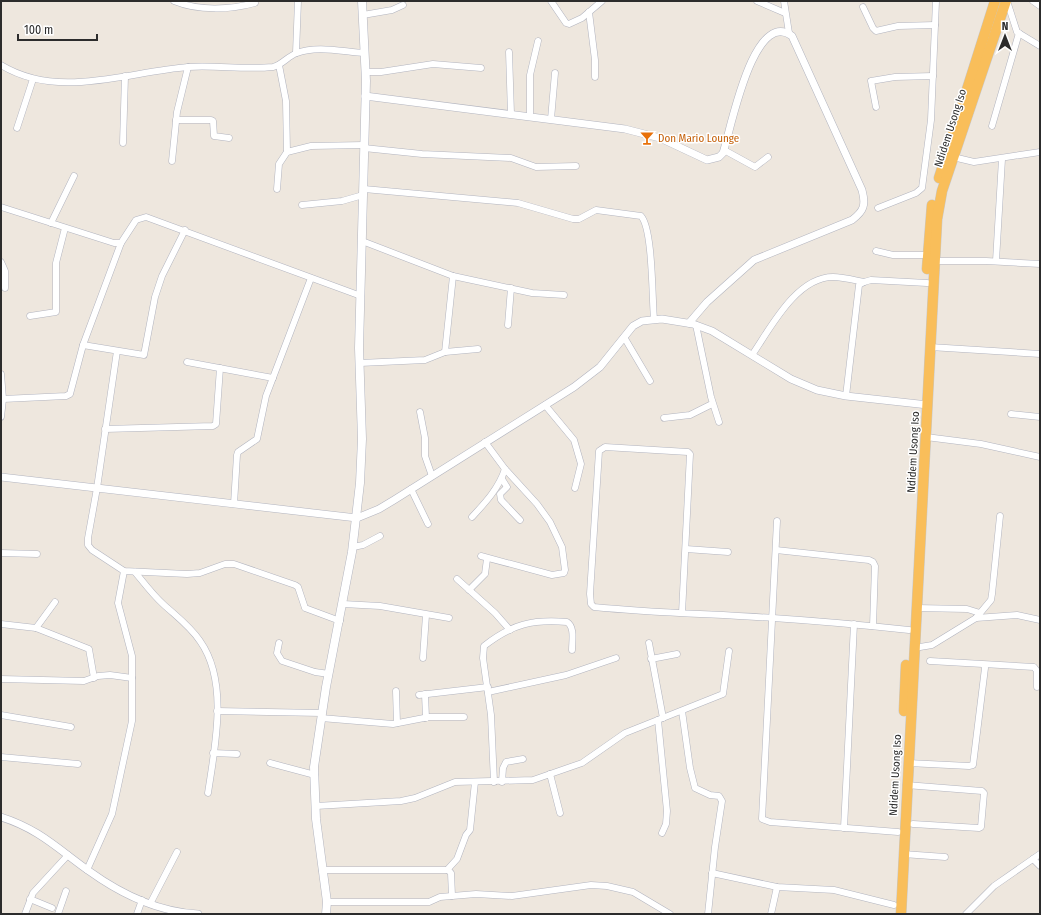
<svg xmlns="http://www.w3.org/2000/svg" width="1041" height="915" viewBox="0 0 1041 915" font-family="'Fira Sans Condensed',sans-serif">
<rect width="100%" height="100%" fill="#eee7de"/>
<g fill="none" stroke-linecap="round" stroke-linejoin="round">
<defs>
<g id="minor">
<path d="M174 1C198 11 230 10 255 3"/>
<polyline points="551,1 566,23 569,24 582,18 602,1"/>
<polyline points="757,1 785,13"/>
<polyline points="784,1 789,33"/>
<polyline points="1007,1 1017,32 1040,46"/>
<polyline points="1033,1 1040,6"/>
<polyline points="863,7 873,28 876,31 898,26 935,25"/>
<polyline points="589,12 595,60 595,77"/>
<polyline points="363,15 392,10 403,5"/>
<polyline points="509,52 511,114"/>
<polyline points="296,53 298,1"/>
<path d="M1 65C59 100 126 72 188 67 216 65 245 70 273 67 282 65 288 56 297 53 317 45 344 52 365 53"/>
<polyline points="279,65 286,101 287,152"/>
<polyline points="365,72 381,72 433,64 481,68"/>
<polyline points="876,107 871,81 895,77 933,76"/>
<polyline points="530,116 530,75 538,41"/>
<polyline points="551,119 555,73"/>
<polyline points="176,120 211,120 213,121 214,136 229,138"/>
<polyline points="992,126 1019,33"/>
<polyline points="17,128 33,79"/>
<polyline points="123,143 125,76"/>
<polyline points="364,148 422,154 511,158 536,167 576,166"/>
<polyline points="724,150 755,167 768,157"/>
<polyline points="953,157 974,162 1040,152"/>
<polyline points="172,161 177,112 188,67"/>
<polyline points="277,189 279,164 287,152 311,146 364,145"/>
<path d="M364 189 518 203 573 219H579L596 210 641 216C653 229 652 299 654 319"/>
<polyline points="302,205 342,201 363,195"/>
<polyline points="1,207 114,243 121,243 136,220 146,217 361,296"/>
<polyline points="878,208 916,193 922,188 931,120 936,1"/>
<polyline points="51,223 74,176"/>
<polyline points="362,241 453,276 532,293 564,295"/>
<polyline points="876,251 893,255 928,255"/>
<polyline points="934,261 986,261 1040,264"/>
<polyline points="996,261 1002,159"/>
<polyline points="1,262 5,271 5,288"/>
<polyline points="30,316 56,312 56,263 65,228"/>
<polyline points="508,325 511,288"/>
<polyline points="696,325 711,397 719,422"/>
<polyline points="624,337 650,381"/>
<polyline points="83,345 144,355 155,297 162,276 185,230"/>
<polyline points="930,347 1040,354"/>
<polyline points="117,351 97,488 88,538 88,545 92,550 124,571 187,574 200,573 225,564 234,564 295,585 298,587 305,608 340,621"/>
<polyline points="445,352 453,276"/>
<path d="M752 355C770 329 796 277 833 277 843 277 854 280 864 282"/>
<polyline points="187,362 273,378"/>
<polyline points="360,363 425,360 445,352 478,349"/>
<polyline points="1,374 3,399 1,417"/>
<polyline points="846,396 859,285 864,282 871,280 927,283"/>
<polyline points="3,399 66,396 70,394 83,345 121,243"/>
<polyline points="545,405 574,440 581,464 575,488"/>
<polyline points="420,412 425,438 425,456 432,476"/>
<polyline points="1011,414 1040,417"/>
<polyline points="664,418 690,415 712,404"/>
<polyline points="105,429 213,426 216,424 220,368"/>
<polyline points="926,437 981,444 1040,457"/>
<polyline points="502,479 507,487 500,494 501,500 520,520"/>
<polyline points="411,489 428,524"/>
<polyline points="234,504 237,455 238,452 257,439 266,396 311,278"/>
<path d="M472 517C485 503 499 488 505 469"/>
<polyline points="777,521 762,819 770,822 898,832"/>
<polyline points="353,547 363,545 380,536"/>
<polyline points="686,549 728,552"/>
<polyline points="776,550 869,560 873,562 875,566 873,626"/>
<polyline points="1,553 37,554"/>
<polyline points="481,556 552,575 564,573 565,570 562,547 550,522 537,504 505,469 485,442"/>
<path d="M135 572C144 583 153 595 163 604 176 616 190 626 200 641 229 682 215 746 208 793"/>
<polyline points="457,579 495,613 510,630"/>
<polyline points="469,590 485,574 487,559"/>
<polyline points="343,604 380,606 449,618"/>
<polyline points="916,608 967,609 980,613"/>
<path d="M682 613 690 454 688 452 605 447 599 451 590 594 591 604 594 607C653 613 713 614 773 618 818 621 863 625 909 630"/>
<polyline points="976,618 991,600 992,594 1000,516"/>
<polyline points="1,624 36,628 89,649 94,678"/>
<polyline points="36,628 55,602"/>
<polyline points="279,643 277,653 282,661 315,672 329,674"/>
<polyline points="649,643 663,718"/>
<polyline points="914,648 932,645 976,618 1017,615 1040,620"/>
<polyline points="423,658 426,615"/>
<polyline points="651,659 677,654"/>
<polyline points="930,661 1034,667 1037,671 1037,687"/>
<polyline points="1,679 84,681 98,676 110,675 132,678"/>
<polyline points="396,691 397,723"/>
<polyline points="488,692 566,675 616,658"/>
<polyline points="425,694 426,718"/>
<polyline points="419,695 488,687"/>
<polyline points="217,711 322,713"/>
<polyline points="682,711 690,768 695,788 710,795 719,796 722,801 715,847 708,914"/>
<polyline points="1,715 71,727"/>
<polyline points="321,718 393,724 429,717 464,717"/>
<polyline points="658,720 667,811 666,824 662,833"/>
<polyline points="213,753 237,754"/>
<polyline points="1,757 78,764"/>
<polyline points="270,763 315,775"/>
<polyline points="908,763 969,766 973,765 985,668 984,665"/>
<polyline points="550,774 560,813"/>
<path d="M494 782 491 715 483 658 484 646C512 624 533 619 567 622 575 627 572 641 572 650"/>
<polyline points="502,782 503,768 506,762 523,759"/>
<polyline points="906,785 982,791 984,793 981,827 979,828 913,824"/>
<polyline points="316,806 401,801 415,798 455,782 533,780 582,763 625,733 723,694 729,651"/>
<polyline points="844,828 854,624"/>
<polyline points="903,854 945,857"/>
<polyline points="1033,859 1040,866"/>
<polyline points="87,870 112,814 132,721 132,656 118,603 124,571"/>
<polyline points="322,870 448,870 451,873 452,896"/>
<polyline points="447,870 457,859 466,835 470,830 475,782"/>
<polyline points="712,873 777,887 834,890 894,905"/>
<polyline points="30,899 52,908"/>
<polyline points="327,902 429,902 440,897 476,894 512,896 591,885 607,886 633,892 670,914"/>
<polyline points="150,904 177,852"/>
<polyline points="25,914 33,893 68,855"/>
<polyline points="58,914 66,891"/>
<polyline points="137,914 142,900"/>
<polyline points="771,914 777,887"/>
<polyline points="966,914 994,886 1040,854"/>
</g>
<g id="tertiary">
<path d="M365 96 625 129 660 138 707 160 719 157 723 153C730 133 753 7 792 36L862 190C866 205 864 211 852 220L754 260 707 302 689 323"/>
<polyline points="1,477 357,518 379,509 394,500 574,387 600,367 633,326 642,321 662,319 693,324 712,331 791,379 817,390 846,396 928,405"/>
<path d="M1 817C39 829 58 849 89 871 121 894 159 912 198 914"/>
</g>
<polyline id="secondary" points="326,914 327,902 316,819 314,767 326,687 352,552 360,483 362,439 359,348 366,81 362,1"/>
<g id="trunk">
<polyline points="939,178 995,1"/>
<polyline points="927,269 932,205"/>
<polyline points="904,711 906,665"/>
<polyline points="901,914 937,219 942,191 1006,1"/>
</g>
</defs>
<use href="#minor" stroke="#b2b4bf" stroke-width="7"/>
<use href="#tertiary" stroke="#b2b4bf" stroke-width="8"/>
<use href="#secondary" stroke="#b2b4bf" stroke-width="9"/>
<use href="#trunk" stroke="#c8c8c8" stroke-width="11"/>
<use href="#minor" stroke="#fff" stroke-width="6"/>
<use href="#tertiary" stroke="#fff" stroke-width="7"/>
<use href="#secondary" stroke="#fff" stroke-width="8"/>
<use href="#trunk" stroke="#f9be5a" stroke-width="10"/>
</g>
<defs>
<symbol id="bar-bare" viewBox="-9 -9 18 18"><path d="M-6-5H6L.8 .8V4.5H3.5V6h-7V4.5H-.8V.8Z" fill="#e8710a" stroke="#fff" stroke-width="2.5" paint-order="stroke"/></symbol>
</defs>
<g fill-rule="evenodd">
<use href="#bar-bare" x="637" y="128" width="20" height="20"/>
</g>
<g text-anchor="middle" stroke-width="3" stroke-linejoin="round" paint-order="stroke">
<g font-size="11" fill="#2c2c2c" stroke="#fff">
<text transform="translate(950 128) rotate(-72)" y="4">Ndidem Usong Iso</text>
<text transform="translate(913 452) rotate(-87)" y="4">Ndidem Usong Iso</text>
<text transform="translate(895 775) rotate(-87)" y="4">Ndidem Usong Iso</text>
</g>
<g font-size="11" fill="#c56008" stroke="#fff" text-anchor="start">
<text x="658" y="142">Don Mario Lounge</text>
</g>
</g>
<rect width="1041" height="915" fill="none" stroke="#2c2c2c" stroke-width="4"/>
<g transform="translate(1005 36)" stroke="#ffffff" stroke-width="3" paint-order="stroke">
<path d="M0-3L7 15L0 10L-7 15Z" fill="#2c2c2c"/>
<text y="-6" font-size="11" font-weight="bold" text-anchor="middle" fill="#2c2c2c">N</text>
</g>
<path d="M18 34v6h79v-6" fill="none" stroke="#2c2c2c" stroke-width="2"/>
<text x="24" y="34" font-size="12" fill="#2c2c2c" stroke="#ffffff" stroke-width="3" paint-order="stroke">100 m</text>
</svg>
